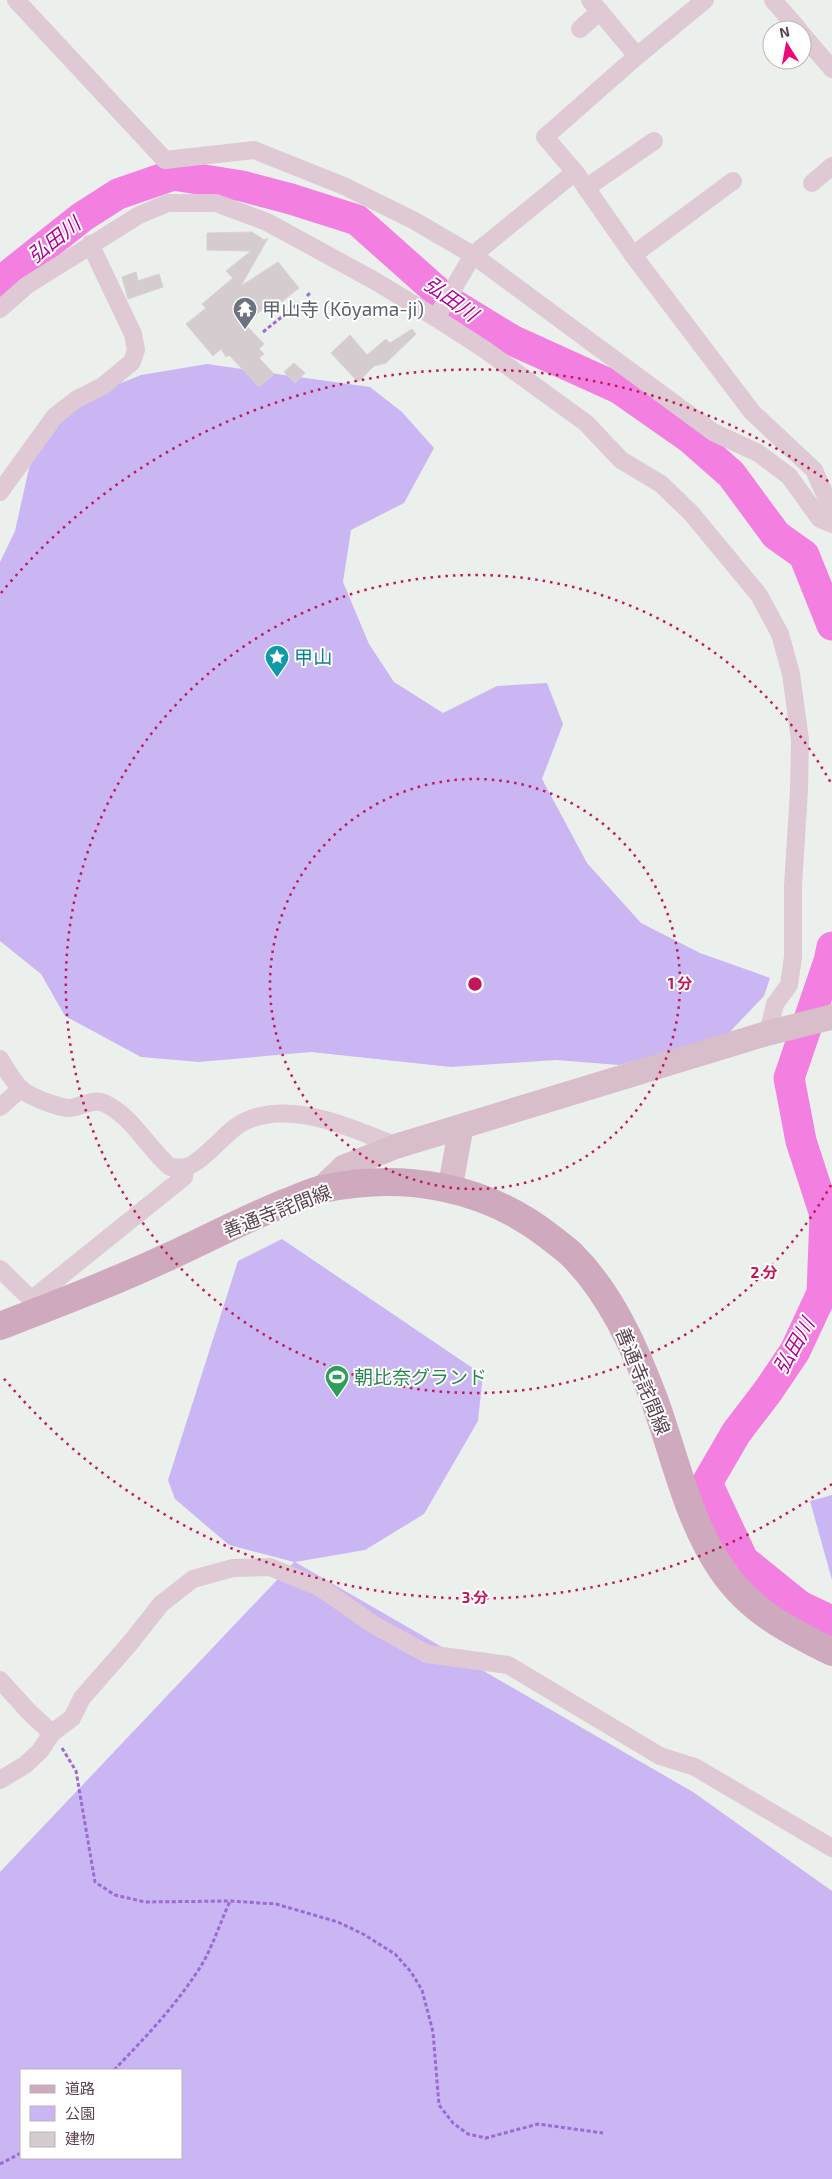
<svg xmlns="http://www.w3.org/2000/svg" width="832" height="2179" viewBox="0 0 832 2179" font-family="'Exo 2','Noto Sans JP',sans-serif">
<rect width="100%" height="100%" fill="#ecf0ec"/>
<g fill="#cab6f2" fill-rule="evenodd">
<polygon points="207,364 370,387 402,412 434,448 404,503 351,530 343,582 369,644 394,682 443,713 497,686 547,683 563,724 542,779 587,863 641,923 700,953 770,978 764,996 726,1036 619,1065 556,1060 451,1067 311,1052 199,1062 141,1057 65,1016 41,974 0,941 0,562 15,531 29,468 54,420 86,397 141,375"/>
<path d="M282 1239 483 1375 478 1421 424 1514 365 1550 295 1562 693 1792 832 1891V2179H0V1872L294 1562 229 1545 175 1499 168 1480 238 1261ZM21 2070H181V2158H21Z"/>
<polygon points="832,1495 832,1580 810,1501"/>
</g>
<g fill="none" stroke-linecap="round" stroke-linejoin="round">
<g stroke="#f37fe1" stroke-width="31">
<polyline points="0,282 82,217 118,194 173,175 242,186 291,199 357,220 448,301 512,340 620,389 690,438 731,474 776,535 804,555 832,625"/>
<polyline points="832,947 829,961 789,1078 801,1141 825,1215 822,1293 795,1351 768,1391 736,1433 707,1483 743,1560 800,1606 832,1621"/>
</g>
</g>
<g fill="#d5cccf" stroke="#d9d0d3">
<polygon points="252,232 264,240 268,238 241,286 278,262 299,288 270,311 266,307 244,323 264,344 259,349 264,354 259,358 274,374 259,387 229,355 226,357 221,349 213,356 186,324 206,308 202,304 233,278 226,271 251,251 207,250 207,233"/>
<polygon points="136,272 138,281 159,274 163,287 128,299 122,277"/>
<polygon points="412,329 416,334 386,363 374,366 358,382 331,353 350,335 367,355 386,339 390,343"/>
<polygon points="294,363 305,373 295,383 284,372"/>
</g>
<g fill="none" stroke-linecap="round" stroke-linejoin="round">
<g stroke="#9a6bd3" stroke-width="3" stroke-dasharray="4 2.5" stroke-linecap="butt">
<polyline points="307,296 311,292"/>
<polyline points="263,332 299,303"/>
<polyline points="62,1748 76,1771 95,1882 115,1895 145,1902 230,1901 276,1904 338,1922 363,1934 395,1954 411,1972 422,1990 433,2032 439,2105 453,2123 468,2134 486,2138 538,2124 603,2133"/>
<path d="M114 2070C146 2037 180 2001 204 1961 214 1942 221 1921 230 1901"/>
<polyline points="0,2164 21,2153"/>
</g>
<g stroke="#dfc9d5" stroke-width="18">
<polyline points="16,0 165,160 254,150 344,186 413,220 473,255 713,432 758,453 789,476 820,519 832,524"/>
<polyline points="590,0 637,56"/>
<polyline points="705,0 637,56 545,137 575,172 633,255 752,412 814,470 832,510"/>
<polyline points="773,0 799,30"/>
<polyline points="580,29 600,11"/>
<polyline points="802,34 832,69"/>
<polyline points="812,183 832,166"/>
<polyline points="586,188 654,141"/>
<polyline points="633,255 733,181"/>
<polyline points="0,309 26,286 139,215 168,203 216,203 267,222 375,281 436,318 484,349 586,423 621,460 661,484 691,513 759,595 780,634 791,674 800,740 799,791 793,886 793,957 789,985 775,1004 768,1033"/>
<polyline points="436,318 473,255 575,172"/>
<polyline points="0,492 55,416 77,399 103,386 132,362 136,350 133,334 90,244"/>
<path d="M0 1059C6 1069 12 1080 20 1088 27 1096 59 1108 70 1108 81 1107 93 1098 104 1103 132 1116 147 1147 170 1167 175 1167 181 1168 186 1167 199 1164 222 1138 233 1129 278 1093 351 1128 397 1146"/>
<polyline points="0,1107 21,1089"/>
<polyline points="0,1269 38,1306"/>
<polyline points="31,1300 184,1177 186,1167"/>
<polyline points="0,1680 30,1713 52,1733"/>
<polyline points="0,1780 25,1765 40,1751 52,1733 72,1718 82,1698 131,1642 161,1604 193,1579 233,1568 270,1567 321,1588 374,1625 427,1654 508,1665 660,1756 695,1767 832,1848"/>
</g>
<g stroke="#d8bdcb" stroke-width="25">
<polyline points="450,1188 461,1128"/>
<polyline points="321,1189 344,1167 397,1146 768,1033 832,1017"/>
</g>
<path stroke="#cfa9be" stroke-width="28" d="M0 1326C57 1304 115 1282 170 1256 209 1238 247 1218 287 1202 299 1198 311 1191 323 1189 404 1172 485 1186 550 1237 557 1243 565 1248 572 1255 611 1294 635 1348 654 1399 675 1456 687 1519 722 1570 750 1611 789 1631 832 1652"/>
</g>
<g fill="none" stroke="#c2185b" stroke-width="2.5" stroke-dasharray="2.5 5">
<circle cx="475" cy="984" r="205"/>
<path d="M831 1185A409 409 0 1 1 831 783"/>
<path d="M832 1484A614 614 0 0 1 1 1375M1 593A614 614 0 0 1 832 484"/>
</g>
<defs>
<symbol id="temple-pin" viewBox="-11 -11 22 30"><path d="M0 17L-7.5 6A9.5 9.5 0 1 1 7.5 6Z" fill="#6b7280" stroke="#fff"/><path d="M0-6L5-2H3V0L6.5 2.5H4V6H1.5V3h-3V6H-4V2.5H-6.5L-3 0V-2H-5Z" fill="#fff"/></symbol>
<symbol id="sight-pin" viewBox="-11 -11 22 30"><path d="M0 17L-7.5 6A9.5 9.5 0 1 1 7.5 6Z" fill="#0f9aa8" stroke="#fff"/><path d="M0-6L1.8-2.2L6-1.7L2.9 1.2L3.7 5.4L0 3.3L-3.7 5.4L-2.9 1.2L-6-1.7L-1.8-2.2Z" fill="#fff"/></symbol>
<symbol id="stadium-pin" viewBox="-11 -11 22 30"><path d="M0 17L-7.5 6A9.5 9.5 0 1 1 7.5 6Z" fill="#2e9e5b" stroke="#fff"/><path d="M0-5a6.5 5 0 1 0 0 10a6.5 5 0 1 0 0-10ZM-3.5-1.8h7v3.6h-7Z" fill="#fff"/></symbol>
</defs>
<g fill-rule="evenodd">
<use href="#temple-pin" x="231" y="295" width="28" height="38"/>
<use href="#sight-pin" x="263" y="643" width="28" height="38"/>
<use href="#stadium-pin" x="323" y="1363" width="28" height="38"/>
</g>
<g text-anchor="middle" stroke-width="4" stroke-linejoin="round" paint-order="stroke">
<g font-size="19" fill="#5b616d" stroke="#fff" text-anchor="start">
<text x="262" y="316">甲山寺 (Kōyama-ji)</text>
</g>
<g font-size="19" fill="#0d838f" stroke="#fff" text-anchor="start">
<text x="294" y="664">甲山</text>
</g>
<g font-size="19" fill="#5b4351" stroke="#fff">
<text transform="translate(277 1211) rotate(-21)" y="7">善通寺詫間線</text>
<text transform="translate(643 1381) rotate(68)" y="7">善通寺詫間線</text>
</g>
<g font-size="19" fill="#27864d" stroke="#fff" text-anchor="start">
<text x="354" y="1384">朝比奈グランド</text>
</g>
<g font-size="20" font-style="italic" fill="#b10095" stroke="#fff">
<text transform="translate(54 240) rotate(-38)" y="7">弘田川</text>
<text transform="translate(451 299) rotate(36)" y="7">弘田川</text>
<text transform="translate(794 1346) rotate(-60)" y="7">弘田川</text>
</g>
</g>
<circle cx="475" cy="984" r="8" fill="#c2185b" stroke="#fff" stroke-width="2.5"/>
<g font-size="15" text-anchor="middle" font-weight="bold" fill="#c2185b" stroke="#fff" stroke-width="4" stroke-linejoin="round" paint-order="stroke">
<text x="680" y="989">1 分</text>
<text x="764" y="1278">2 分</text>
<text x="475" y="1603">3 分</text>
</g>
<rect x="20" y="2069" width="162" height="90" fill="#ffffff" stroke="#bdb4b9"/>
<rect x="30" y="2085" width="25" height="8" fill="#cfa9be" stroke="#bdb4b9"/>
<text x="65" y="2094" font-size="15" fill="#5b4351">道路</text>
<rect x="30" y="2106" width="25" height="15" fill="#cab6f2" stroke="#bdb4b9"/>
<text x="65" y="2119" font-size="15" fill="#5b4351">公園</text>
<rect x="30" y="2132" width="25" height="15" fill="#d5cccf" stroke="#bdb4b9"/>
<text x="65" y="2144" font-size="15" fill="#5b4351">建物</text>
<g transform="translate(787 45) rotate(349)"><circle r="24" fill="#ffffff" stroke="#bdb4b9"/>
<path d="M0-4L9 19L0 12L-9 19Z" fill="#ec0a78"/>
<text y="-8" font-size="14" font-weight="bold" text-anchor="middle" fill="#5b4351">N</text>
</g>
</svg>
